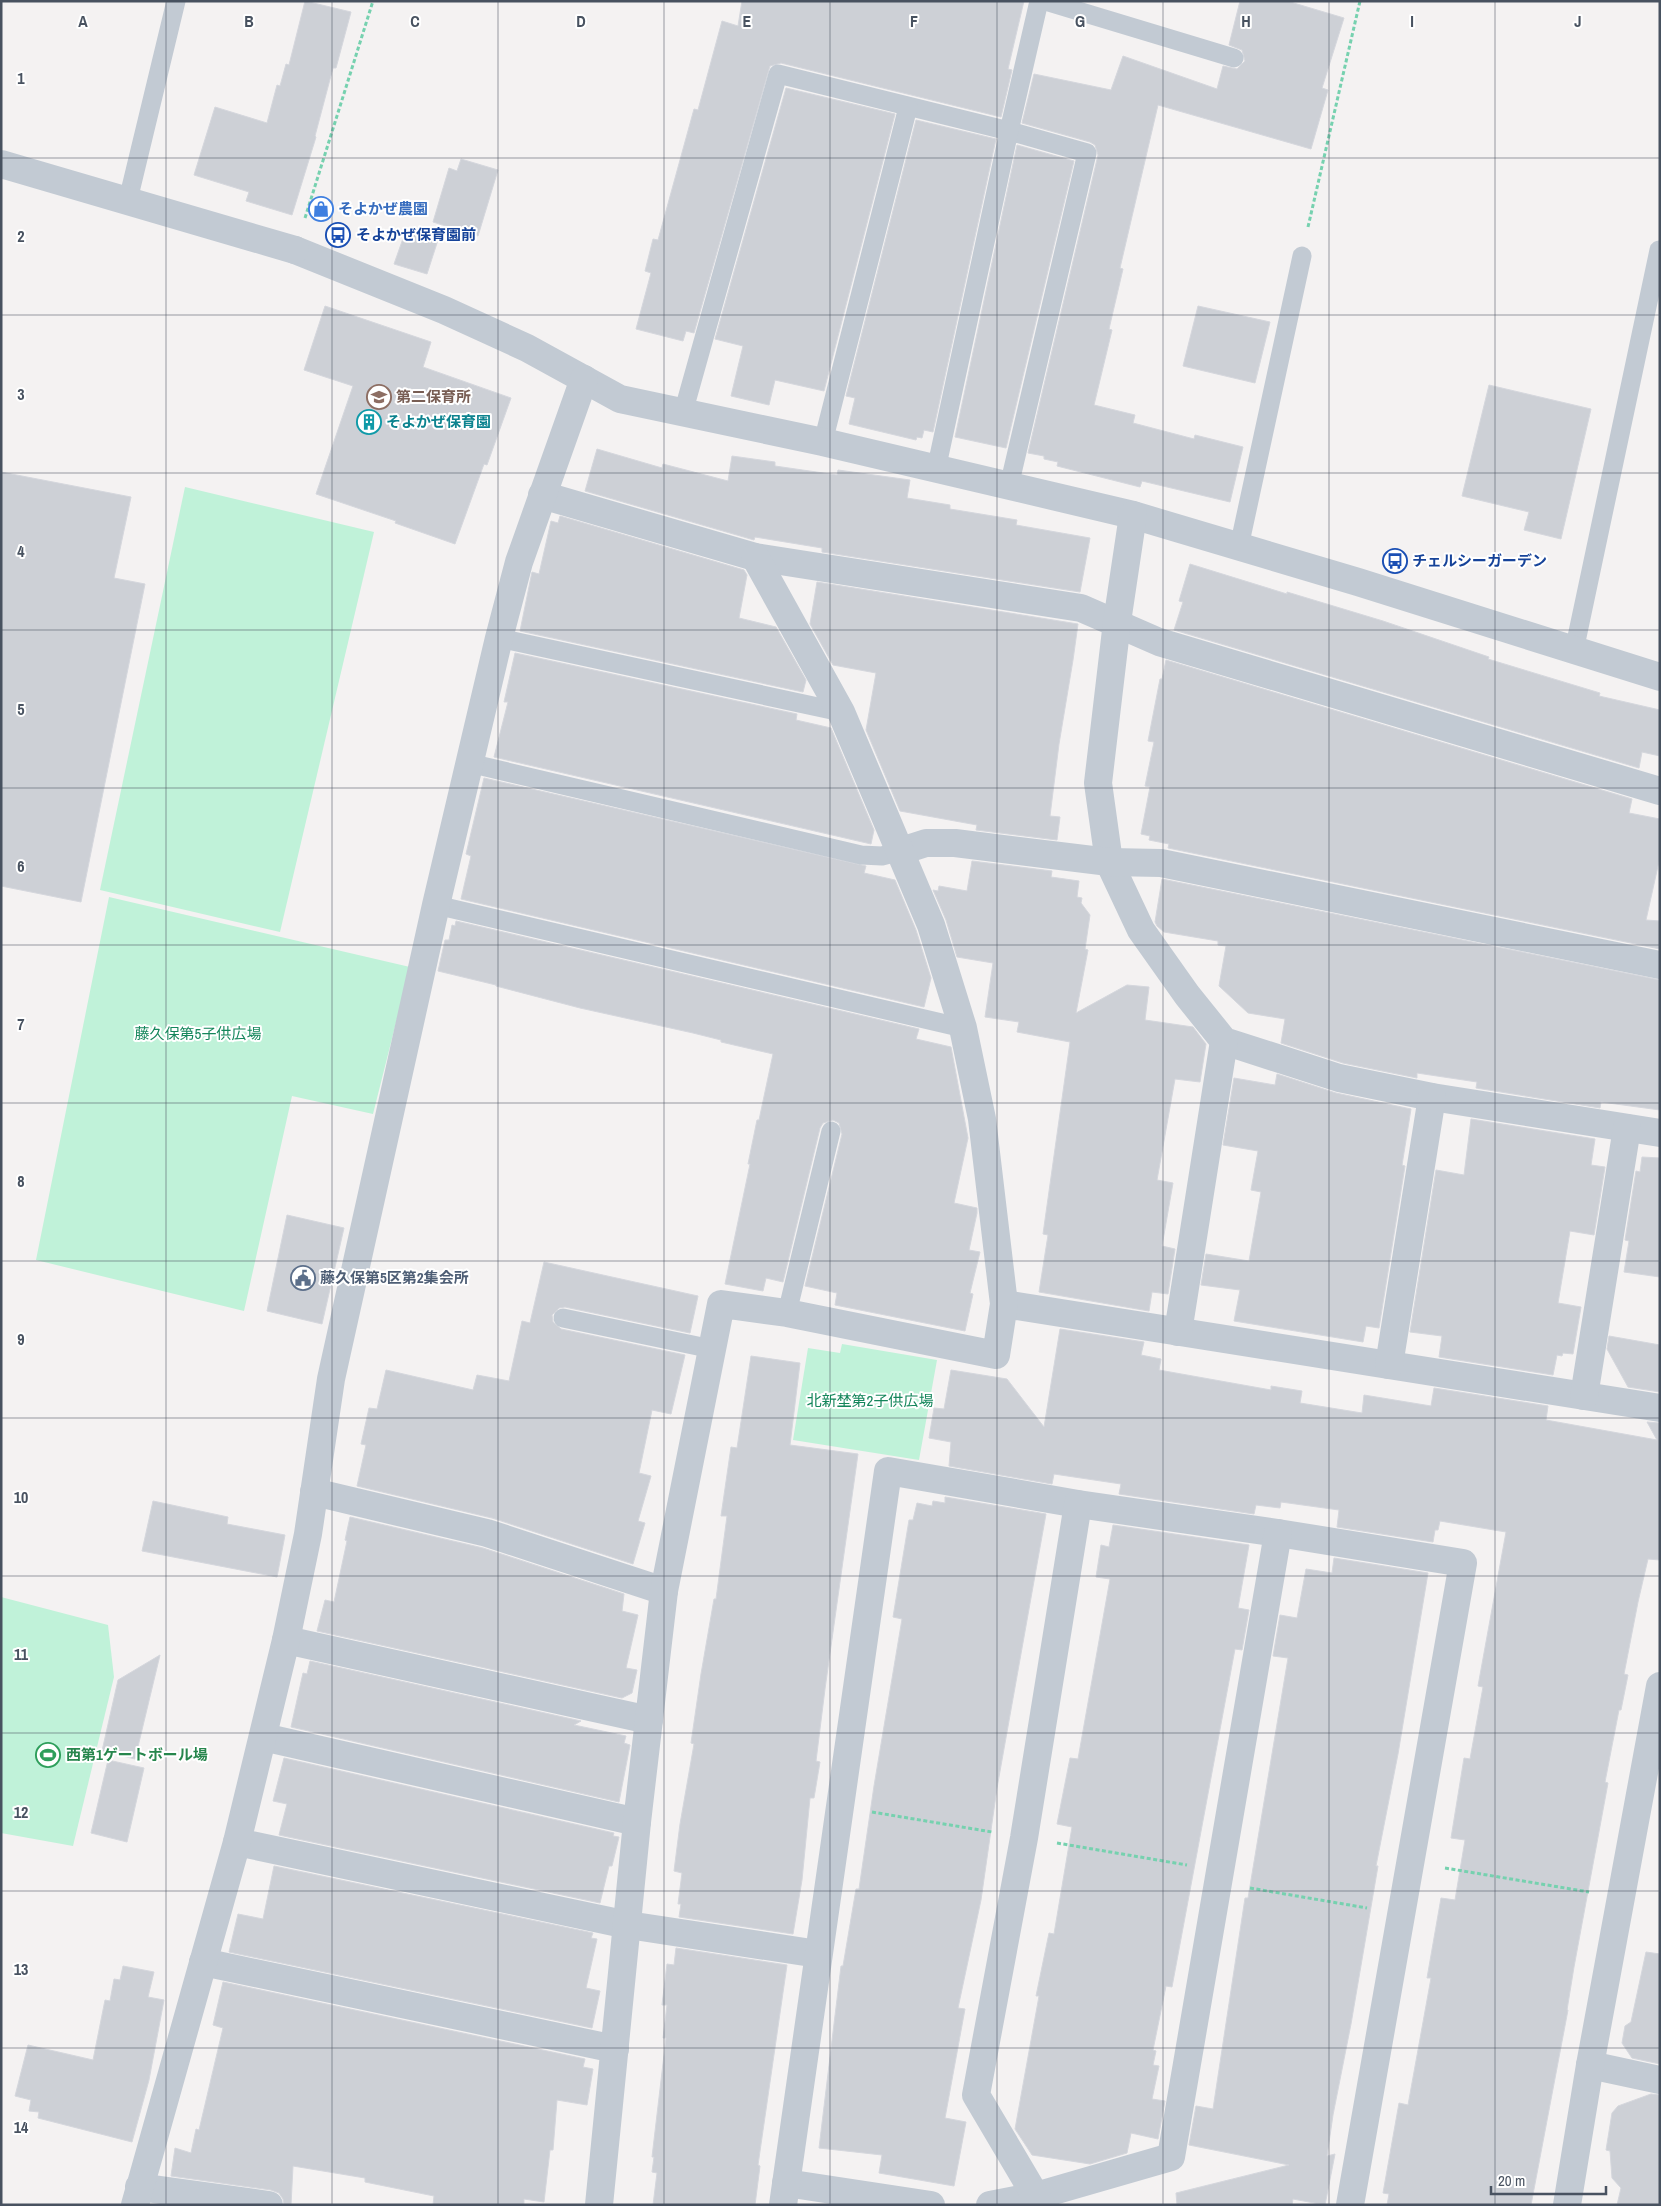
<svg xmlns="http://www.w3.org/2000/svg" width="1661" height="2206" viewBox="0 0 1661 2206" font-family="'Archivo Narrow','Noto Sans JP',sans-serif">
<rect width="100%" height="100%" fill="#f4f2f2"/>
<g fill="#c0f2d9">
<polygon points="185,487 374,532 280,932 100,890"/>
<polygon points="109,897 410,967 373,1114 292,1096 244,1311 36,1260"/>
<polygon points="842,1344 937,1360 919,1460 793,1440 808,1348 840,1353"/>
<polygon points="1,1597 108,1625 114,1677 73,1846 1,1833"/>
</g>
<g fill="#cdd0d6" stroke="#d5d7dd">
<polygon points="305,1 351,12 336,68 333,68 315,136 316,137 292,215 246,201 249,192 194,175 215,107 267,123 277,85 280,86 286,64 289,65"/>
<polygon points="742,1 1024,1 1008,69 1012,70 1001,117 781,63 770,66 694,333 686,331 683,341 636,329 651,273 645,271 653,239 658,240 694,109 698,110 722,21 738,26"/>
<polygon points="1240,1 1287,1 1344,18 1322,88 1328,90 1311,149 1158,105 1120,268 1123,269 1109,329 1112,330 1094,405 1135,415 1133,423 1194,439 1195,435 1243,447 1230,502 1142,481 1140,487 1057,466 1058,462 1044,459 1044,456 1028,453 1098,155 1095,145 1090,142 1022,123 1034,74 1111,90 1123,56 1217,89 1223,66 1237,69 1245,61 1242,50 1229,45"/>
<polygon points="786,88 895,114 824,391 775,380 769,405 731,396 743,346 715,339"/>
<polygon points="916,120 996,139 933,432 924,430 922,438 917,437 916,440 849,424 855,398 846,396"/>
<polygon points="1017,145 1074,161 1006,448 955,437"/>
<polygon points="461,159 498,170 478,236 433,222 449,168 457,171"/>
<polygon points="406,230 438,240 427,274 394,264"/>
<polygon points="325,306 431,342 423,367 511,398 487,465 484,464 455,544 395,523 396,521 316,494 353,386 304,370"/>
<polygon points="1198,306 1270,322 1255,383 1183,366"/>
<polygon points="1489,385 1591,409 1561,539 1524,530 1529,512 1462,496"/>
<polygon points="597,449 662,468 663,464 728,481 732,456 775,462 775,466 837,475 838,470 910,480 907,498 950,505 950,509 1017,520 1016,525 1090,538 1080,592 822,552 822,548 755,537 754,540 585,491"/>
<polygon points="1,472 131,497 114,578 145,584 81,902 1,886"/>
<polygon points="560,516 744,570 747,575 739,618 776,627 806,680 803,692 520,631 532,572 539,574 551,521 558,523"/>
<polygon points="1190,564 1287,594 1287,592 1383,621 1489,657 1488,659 1600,693 1599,696 1660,710 1660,756 1642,752 1639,768 1174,630 1183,602 1179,601"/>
<polygon points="817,582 1078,624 1073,660 1059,744 1050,816 1060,817 1057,840 976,830 977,825 900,811 866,730 876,673 833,665 810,624"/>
<polygon points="515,653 797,714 796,720 831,728 874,830 871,844 494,757 508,702 504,702"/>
<polygon points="1166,660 1632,799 1629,813 1660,819 1660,857 1646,920 1660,921 1660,949 1168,848 1169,844 1149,840 1150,836 1141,834 1150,787 1145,786 1154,742 1148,741 1160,679 1162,679"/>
<polygon points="484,778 866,866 864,873 895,880 916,930 931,978 924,1007 461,899 471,856 466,854"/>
<polygon points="972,861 1052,871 1051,877 1079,881 1077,897 1082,898 1081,903 1090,915 1085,949 1088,950 1076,1013 1127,985 1149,987 1145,1020 1193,1027 1206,1044 1200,1082 1175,1079 1157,1180 1173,1183 1162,1246 1175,1249 1168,1294 1152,1292 1149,1311 1039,1292 1048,1235 1043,1234 1070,1042 1017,1032 1019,1022 985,1017 993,963 957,957 946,920 933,890 938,891 939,886 967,891"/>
<polygon points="1162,879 1660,980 1660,1110 1601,1102 1600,1108 1476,1088 1477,1082 1417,1073 1417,1078 1343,1063 1281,1043 1285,1019 1248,1013 1219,986 1226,946 1218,945 1218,941 1164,932 1157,926 1155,922"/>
<polygon points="456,921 919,1029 916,1039 951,1047 968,1138 954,1203 977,1208 977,1213 969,1250 980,1252 970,1293 973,1294 965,1331 835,1305 837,1293 805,1286 842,1134 839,1123 833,1120 823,1123 820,1128 783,1282 766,1278 763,1291 725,1284 750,1164 748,1164 757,1120 759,1120 773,1054 721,1042 721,1040 693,1033 580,1008 496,986 496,985 438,971 445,940 449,940 452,925 455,926"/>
<polygon points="1277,1074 1336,1093 1411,1109 1402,1165 1405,1166 1379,1328 1366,1326 1363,1342 1234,1321 1240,1290 1201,1285 1206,1254 1249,1261 1261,1192 1251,1190 1258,1151 1223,1145 1234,1078 1275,1085"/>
<polygon points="1471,1119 1595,1139 1591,1165 1605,1167 1594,1235 1570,1231 1558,1303 1581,1307 1573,1354 1563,1353 1562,1356 1557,1355 1553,1375 1439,1357 1442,1336 1410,1332 1436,1170 1464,1175"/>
<polygon points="1642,1157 1660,1158 1660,1277 1624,1272 1629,1241 1625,1240 1636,1171 1640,1172"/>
<polygon points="287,1215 344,1228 322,1324 267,1311"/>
<polygon points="544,1262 698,1296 690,1333 565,1307 559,1308 552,1315 553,1322 561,1329 685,1355 671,1414 652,1410 639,1473 651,1476 638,1521 645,1523 633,1564 492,1518 357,1486 366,1445 361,1444 369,1408 377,1409 386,1370 473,1390 477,1375 509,1381 522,1321 530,1323"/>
<polygon points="1060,1329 1144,1342 1141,1355 1161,1359 1159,1370 1271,1390 1271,1386 1302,1391 1300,1403 1362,1413 1364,1395 1431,1406 1434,1388 1548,1406 1546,1420 1657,1440 1647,1422 1660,1423 1660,1560 1648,1559 1638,1602 1624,1674 1628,1675 1621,1710 1619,1710 1605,1782 1608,1783 1574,1967 1567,2010 1568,2010 1531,2205 1387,2205 1389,2194 1383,2193 1399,2103 1408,2105 1431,1978 1427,1978 1441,1898 1455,1900 1465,1840 1451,1838 1464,1758 1470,1759 1483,1687 1478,1686 1506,1532 1440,1521 1438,1530 1435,1530 1433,1542 1337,1527 1339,1510 1281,1502 1280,1508 1256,1505 1254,1514 1119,1494 1121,1484 1054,1474 1052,1484 949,1466 951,1442 929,1438 934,1408 944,1409 951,1370 1007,1379 1044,1427"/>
<polygon points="1609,1336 1660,1345 1660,1392 1628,1387 1607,1349"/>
<polygon points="751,1356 800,1363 790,1445 858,1454 825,1689 816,1761 820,1762 814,1798 810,1798 802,1880 793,1934 679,1917 681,1904 678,1904 682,1873 674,1871 680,1824 694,1744 691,1743 701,1674 714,1599 716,1599 727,1516 721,1516 731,1447 737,1448"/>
<polygon points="945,1497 1046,1514 997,1788 981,1900 958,2008 965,2009 945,2118 966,2122 954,2186 879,2173 882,2155 819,2148 841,1966 843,1966 856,1889 859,1889 874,1786 902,1619 893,1617 909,1520 913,1520 917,1503 932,1506 933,1501 945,1503"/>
<polygon points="153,1501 228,1517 227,1524 285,1535 277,1577 142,1551"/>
<polygon points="350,1517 483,1548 624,1594 622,1611 638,1615 626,1668 637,1670 632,1693 622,1698 317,1631 325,1600 334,1602 347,1541 345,1540"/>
<polygon points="1113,1525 1249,1545 1238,1608 1249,1610 1242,1650 1235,1649 1172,1987 1166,1986 1153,2050 1156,2051 1153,2065 1159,2066 1152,2099 1165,2101 1158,2139 1131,2133 1127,2153 1090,2164 1032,2155 1015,2129 1039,1996 1036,1996 1049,1933 1054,1934 1072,1827 1057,1824 1070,1758 1078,1759 1110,1579 1096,1577 1101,1545 1109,1547"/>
<polygon points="1334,1558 1428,1573 1398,1754 1376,1866 1378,1866 1351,2024 1333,2115 1327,2156 1335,2154 1325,2205 1293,2199 1292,2205 1177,2205 1176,2193 1289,2165 1189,2145 1196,2106 1213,2109 1245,1898 1248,1898 1288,1658 1273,1656 1280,1615 1297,1618 1306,1569 1332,1573"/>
<polygon points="160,1655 135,1759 102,1751 118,1680"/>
<polygon points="310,1661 581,1721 574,1725 626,1736 624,1743 630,1745 619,1802 291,1727 303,1673 307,1674"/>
<polygon points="284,1758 614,1833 613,1836 619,1837 612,1866 609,1866 600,1903 279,1835 287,1804 273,1801"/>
<polygon points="108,1760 144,1768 127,1842 91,1833"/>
<polygon points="274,1866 593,1933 591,1938 597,1939 586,1988 600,1991 592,2028 229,1952 238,1914 263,1919"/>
<polygon points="676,1948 787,1965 758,2165 760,2166 755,2205 653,2205 657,2173 652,2172 654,2157 652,2157 666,2038 663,2038 667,2005 662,2005 667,1964 674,1965"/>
<polygon points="1646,1952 1660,1954 1660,2064 1632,2058 1622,2043 1625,2026 1631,2022"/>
<polygon points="123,1966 154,1972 148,1997 164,2000 149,2080 132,2142 38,2118 39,2112 29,2111 31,2100 15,2096 28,2045 93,2060 105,2000 110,2001 114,1979 120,1980"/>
<polygon points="223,1982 585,2059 583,2067 593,2069 587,2105 557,2100 553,2150 550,2150 544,2202 524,2199 524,2205 433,2205 434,2196 365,2182 365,2178 293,2166 291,2205 284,2205 283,2199 279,2193 271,2190 171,2176 175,2148 191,2153 196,2129 199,2130 223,2028 213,2025"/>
<polygon points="1651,2094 1660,2095 1660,2205 1617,2205 1621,2188 1612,2178 1610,2151 1606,2150 1612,2113 1618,2106"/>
</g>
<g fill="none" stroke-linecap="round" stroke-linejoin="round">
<g stroke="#76d1af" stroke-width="3" stroke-dasharray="4 2.5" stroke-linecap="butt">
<polyline points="305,218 373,1"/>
<polyline points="1308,227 1360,1"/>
<polyline points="872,1812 992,1832"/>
<polyline points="1057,1843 1187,1865"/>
<polyline points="1445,1868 1589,1892"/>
<polyline points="1250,1888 1367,1908"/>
</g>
<g stroke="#c2cad3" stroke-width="19">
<polyline points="1045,1 1234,58"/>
<polyline points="128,200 176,1"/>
<polyline points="683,413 778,74 1009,131 1087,153 1009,486"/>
<polyline points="823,442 908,107"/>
<polyline points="936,470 1009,131 1039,1"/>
<polyline points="1239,547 1302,256"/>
<polyline points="499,638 841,712"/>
<polyline points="1574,651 1659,250"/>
<polyline points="469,763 861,855 882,856 901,851"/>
<polyline points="436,905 963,1028"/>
<polyline points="787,1313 831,1131"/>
<polyline points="563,1318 712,1349"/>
</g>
<g stroke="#c2cad3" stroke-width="28">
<polyline points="295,250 444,310 527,348 620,399 823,442 1133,515 1358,582 1660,677"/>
<polyline points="542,495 755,557 1081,608 1159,642 1660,791"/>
<polyline points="1133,515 1117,622 1098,783 1109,862 1141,930 1187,995 1224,1041 1339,1078 1432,1097 1660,1133"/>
<polyline points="901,851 926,843 955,843 1109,862 1161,863 1660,965"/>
<polyline points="1004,1304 1660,1408"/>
<polyline points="1178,1332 1224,1041"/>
<polyline points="1389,1365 1432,1097"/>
<polyline points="1584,1396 1627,1128"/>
<polyline points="314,1492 487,1533 664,1591"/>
<polyline points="286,1640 649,1720"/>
<polyline points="263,1737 637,1822"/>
<polyline points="237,1842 628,1925 818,1954"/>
<polyline points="203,1962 615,2049"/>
<polyline points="1590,2065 1660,2080"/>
<polyline points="786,2183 931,2205"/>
<polyline points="139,2187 269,2205"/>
<polyline points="135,2205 237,1842 286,1640 308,1534 331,1379 436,905 499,638 519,562 584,379"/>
<polyline points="599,2205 637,1822 664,1591 721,1304 787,1313 996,1355 1004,1304 982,1119 963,1028 931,925 841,712 755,557"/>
<polyline points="783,2205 888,1471 1078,1504 1278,1533 1463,1563 1350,2205"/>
<polyline points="990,2205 1036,2196 1171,2157 1278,1533"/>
<polyline points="1041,2205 976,2095 1024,1838 1078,1504"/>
<polyline points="1567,2205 1590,2065 1660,1686"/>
</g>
<polyline stroke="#c2cad3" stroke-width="28" points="1,164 295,250"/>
</g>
<path fill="none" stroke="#485260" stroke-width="1" stroke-opacity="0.55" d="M166 1V2205M332 1V2205M498 1V2205M664 1V2205M830 1V2205M997 1V2205M1163 1V2205M1329 1V2205M1495 1V2205M1 158H1660M1 315H1660M1 473H1660M1 630H1660M1 788H1660M1 945H1660M1 1103H1660M1 1261H1660M1 1418H1660M1 1576H1660M1 1733H1660M1 1891H1660M1 2048H1660"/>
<defs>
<symbol id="shop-ring" viewBox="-11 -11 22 22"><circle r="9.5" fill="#fff" stroke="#3f7fe0" stroke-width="1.5"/><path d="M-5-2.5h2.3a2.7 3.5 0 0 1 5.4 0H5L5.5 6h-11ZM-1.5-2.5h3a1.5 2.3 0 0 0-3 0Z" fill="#3f7fe0"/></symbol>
<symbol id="bus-ring" viewBox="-11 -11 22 22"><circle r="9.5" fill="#fff" stroke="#1a4fb4" stroke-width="1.5"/><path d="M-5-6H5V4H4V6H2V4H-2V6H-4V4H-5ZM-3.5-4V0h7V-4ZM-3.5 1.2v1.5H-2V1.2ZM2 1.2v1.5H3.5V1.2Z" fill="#1a4fb4"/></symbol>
<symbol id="school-ring" viewBox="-11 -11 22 22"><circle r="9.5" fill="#fff" stroke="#8d6e63" stroke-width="1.5"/><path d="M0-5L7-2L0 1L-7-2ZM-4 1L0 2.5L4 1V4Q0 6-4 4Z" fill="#8d6e63"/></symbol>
<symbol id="building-ring" viewBox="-11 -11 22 22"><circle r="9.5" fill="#fff" stroke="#0f9aa8" stroke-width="1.5"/><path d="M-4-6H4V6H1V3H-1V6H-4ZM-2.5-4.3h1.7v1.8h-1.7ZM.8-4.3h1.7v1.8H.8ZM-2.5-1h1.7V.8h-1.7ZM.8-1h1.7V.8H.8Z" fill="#0f9aa8"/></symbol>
<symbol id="civic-ring" viewBox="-11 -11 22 22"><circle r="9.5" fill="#fff" stroke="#5c6f8a" stroke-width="1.5"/><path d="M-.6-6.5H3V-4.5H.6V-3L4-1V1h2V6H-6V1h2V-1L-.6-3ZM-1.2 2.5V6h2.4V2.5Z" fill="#5c6f8a"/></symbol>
<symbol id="stadium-ring" viewBox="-11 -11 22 22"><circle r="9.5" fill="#fff" stroke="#2e9e5b" stroke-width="1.5"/><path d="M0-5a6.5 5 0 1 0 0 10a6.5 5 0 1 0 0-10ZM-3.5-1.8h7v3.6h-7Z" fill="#2e9e5b"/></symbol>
</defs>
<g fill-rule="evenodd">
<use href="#shop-ring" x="307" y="195" width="28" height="28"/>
<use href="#bus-ring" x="324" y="221" width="28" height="28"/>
<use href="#school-ring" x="365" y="383" width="28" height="28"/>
<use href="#building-ring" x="355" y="408" width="28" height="28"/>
<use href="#bus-ring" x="1381" y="547" width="28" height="28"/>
<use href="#civic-ring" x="289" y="1264" width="28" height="28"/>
<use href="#stadium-ring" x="34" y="1741" width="28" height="28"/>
</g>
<g text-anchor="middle" stroke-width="4" stroke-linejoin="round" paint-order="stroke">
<g font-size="15" font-weight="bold" fill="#366cbe" stroke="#fff" text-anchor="start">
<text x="338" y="214">そよかぜ農園</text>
</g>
<g font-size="15" font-weight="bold" fill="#164399" stroke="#fff" text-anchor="start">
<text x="356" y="240">そよかぜ保育園前</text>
<text x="1412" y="566">チェルシーガーデン</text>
</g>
<g font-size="15" font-weight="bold" fill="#785e54" stroke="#fff" text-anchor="start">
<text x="396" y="402">第二保育所</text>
</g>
<g font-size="15" font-weight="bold" fill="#0d838f" stroke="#fff" text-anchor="start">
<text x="386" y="427">そよかぜ保育園</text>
</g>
<g font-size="15" fill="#14865b" stroke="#fff">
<text x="198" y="1039">藤久保第5子供広場</text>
<text x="870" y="1406">北新埜第2子供広場</text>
</g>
<g font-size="15" font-weight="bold" fill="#4e5e75" stroke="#fff" text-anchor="start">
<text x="320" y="1283">藤久保第5区第2集会所</text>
</g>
<g font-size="15" font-weight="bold" fill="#27864d" stroke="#fff" text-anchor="start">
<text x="66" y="1760">西第1ゲートボール場</text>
</g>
</g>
<g font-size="16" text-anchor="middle" font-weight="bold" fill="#485260" stroke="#fff" stroke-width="4" stroke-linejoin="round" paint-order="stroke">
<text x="83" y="27">A</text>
<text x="249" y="27">B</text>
<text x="415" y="27">C</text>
<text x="581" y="27">D</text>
<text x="747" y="27">E</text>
<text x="914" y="27">F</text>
<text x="1080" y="27">G</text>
<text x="1246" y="27">H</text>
<text x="1412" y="27">I</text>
<text x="1578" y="27">J</text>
<text x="21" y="84">1</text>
<text x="21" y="242">2</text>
<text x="21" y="400">3</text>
<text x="21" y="557">4</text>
<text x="21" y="715">5</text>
<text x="21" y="872">6</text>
<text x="21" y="1030">7</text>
<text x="21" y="1187">8</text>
<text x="21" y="1345">9</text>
<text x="21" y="1503">10</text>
<text x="21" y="1660">11</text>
<text x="21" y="1818">12</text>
<text x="21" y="1975">13</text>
<text x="21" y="2133">14</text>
</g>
<rect width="1661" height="2206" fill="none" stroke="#485260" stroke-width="5"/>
<path d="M1491 2186v8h115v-8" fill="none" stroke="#485260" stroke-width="2.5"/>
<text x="1498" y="2186" font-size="15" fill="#485260" stroke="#ffffff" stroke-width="4" paint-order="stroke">20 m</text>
</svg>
